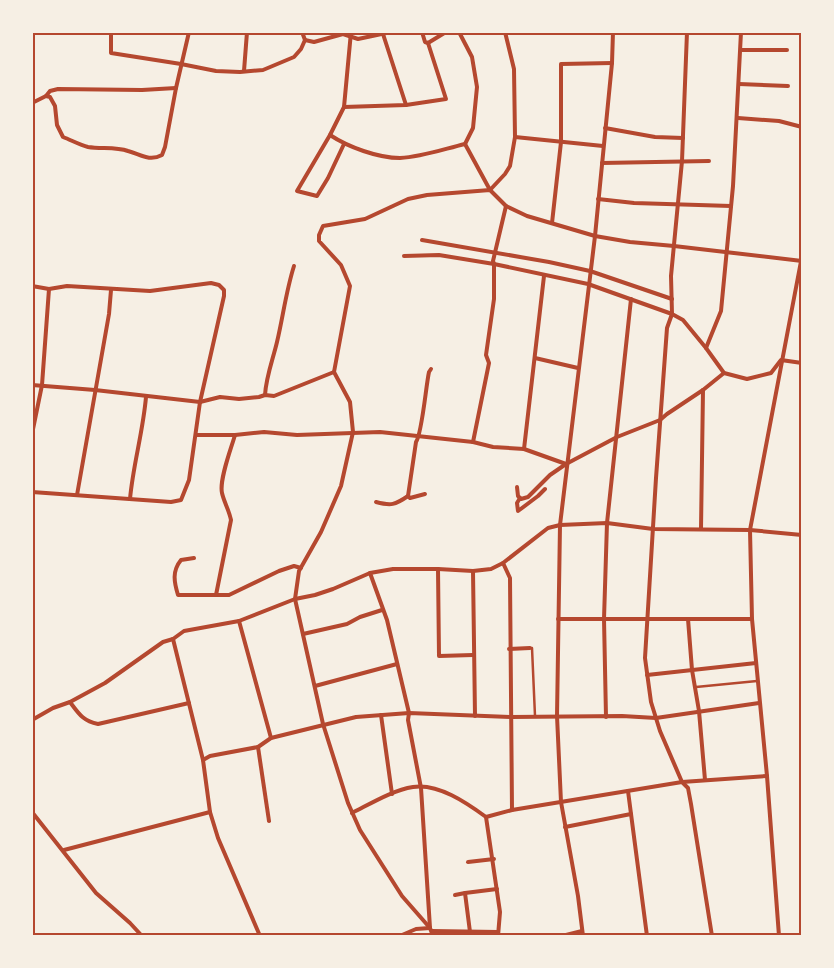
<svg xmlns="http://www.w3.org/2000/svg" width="834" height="968" viewBox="0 0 834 968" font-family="'Sofia Sans Condensed',sans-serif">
<rect width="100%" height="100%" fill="#f6efe4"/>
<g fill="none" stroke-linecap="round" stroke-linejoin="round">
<g stroke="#b5482f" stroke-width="2.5">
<polyline points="532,648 535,716"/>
<polyline points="696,687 757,681"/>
</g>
<g stroke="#b5482f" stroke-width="4">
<polyline points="111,32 111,53 181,64 216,71 240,72 263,70 294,57 301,49 305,40 302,32"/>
<polyline points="687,32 682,161 671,276 672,314 667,328 656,478 645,658 651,702 660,731 682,782 688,788 691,804 712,936"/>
<polyline points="383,34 406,105"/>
<polyline points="305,40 314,42 343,34 358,39 391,32"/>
<polyline points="428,43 446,32"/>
<polyline points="741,50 787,50"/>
<polyline points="244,71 247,32"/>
<polyline points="739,84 788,86"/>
<polyline points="46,96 50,91 58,89 142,90 176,88"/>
<path d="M32 103 46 96 50 97 55 106 57 125 63 137C71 140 80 145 88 147 101 149 116 147 128 151 140 154 149 162 162 155L165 147 176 88 189 32"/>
<polyline points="344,107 406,105 446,99 428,43 425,42 422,32"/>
<polyline points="738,118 779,121 802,127"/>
<polyline points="605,128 655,137 683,138"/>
<path d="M330 135C348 147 378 158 400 158 422 157 444 149 465 144L473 128 477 87 472 57 459 32"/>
<polyline points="515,137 603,146"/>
<polyline points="344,144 328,178 317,196 297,191 330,135 344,107 351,32"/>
<polyline points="465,144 490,190 505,174 510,166 515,137 514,69 505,32"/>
<polyline points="602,163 709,161"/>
<polyline points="598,199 634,203 731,206"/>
<polyline points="552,223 561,142 561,64 612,63"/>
<polyline points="422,240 549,262 590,271 672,299"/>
<polyline points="404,256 439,255 494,264 588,284 672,314 683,320 706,348 724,373 747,379 771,373 781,360 802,363"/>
<polyline points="32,286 49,289"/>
<polyline points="706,348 721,311 733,186 741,32"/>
<polyline points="535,358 578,368"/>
<polyline points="32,385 95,390 200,402 220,397 239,399 259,397 265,395 274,396 334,372"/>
<path d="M265 395C266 377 273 359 277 342 283 317 286 291 294 266"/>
<polyline points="32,434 42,385 49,289 67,286 150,291 211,283 219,285 224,290 224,296 200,402"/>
<polyline points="196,435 235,435 264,432 297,435 380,432 473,442 493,447 524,449 566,464"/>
<polyline points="473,442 489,363 486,355 494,299 494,264 493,261 506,206"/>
<polyline points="524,449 544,276"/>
<polyline points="517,487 518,496 521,499 528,497 550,475 566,464 617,437 660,420 667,414 703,390 724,373"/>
<polyline points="32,492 171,502 181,500 189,480 200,402"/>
<path d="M425 494 410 498 408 496 416 442C422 434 426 385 429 372L431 369"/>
<polyline points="77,495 109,314 111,290"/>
<polyline points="520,498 517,503 518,511 538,496 545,489"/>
<path d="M130 499C133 465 143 432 146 397"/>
<path d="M376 502C391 506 395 505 408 496"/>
<polyline points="701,529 703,390"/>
<path d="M194 558 181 560C172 571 174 582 178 595H229L279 571 294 566 301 568"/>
<polyline points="503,563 510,578 512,810"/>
<polyline points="438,569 439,656 473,655"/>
<polyline points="473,571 475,716"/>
<polyline points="370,573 387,620 409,713 408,720 421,788 430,928 433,936"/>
<path d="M216 595 231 520C229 510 224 502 222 493 219 480 231 449 235 435"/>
<polyline points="558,619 752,619"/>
<polyline points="688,619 692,670 699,711 705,780"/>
<polyline points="239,621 271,738"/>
<polyline points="303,634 347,624 360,617 382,610"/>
<polyline points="173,639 203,760 210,812 218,838 260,936"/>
<polyline points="509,649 530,648"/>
<polyline points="647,675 756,663"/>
<polyline points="315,686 397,664"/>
<path d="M70 702C79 714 83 721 98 724L189 703"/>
<polyline points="381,715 392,794"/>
<polyline points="606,717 604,619 607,523 631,299"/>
<polyline points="32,720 53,708 70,702 105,683 163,642 173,639 184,631 239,621 295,599 315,595 333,589 370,573 393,569 438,569 473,571 491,569 503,563 548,528 560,525 607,523 653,529 750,530 802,535"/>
<polyline points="258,747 269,821"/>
<polyline points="203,760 210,756 258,747 271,738 356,717 409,713 511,717 622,716 656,718 759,703"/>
<polyline points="628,791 647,936"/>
<polyline points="32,812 96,893 130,923 142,936"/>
<path d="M352 813C370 804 393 790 413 787 438 783 467 803 486 817L512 810 682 782 767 776"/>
<polyline points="486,817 500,912 498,936"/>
<polyline points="565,827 631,814"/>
<polyline points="64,850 210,812"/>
<polyline points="468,862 494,859"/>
<polyline points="465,893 497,889"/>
<polyline points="455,895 465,893 470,932"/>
<polyline points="430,928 402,896 360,830 348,803 323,724 295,599 299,571 321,532 341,486 353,432 350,402 334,372 350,286 341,265 319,241 319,235 323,226 365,219 408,199 427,195 490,190 506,206 527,216 595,236 630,242 674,246 802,261"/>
<polyline points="432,931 498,932"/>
<polyline points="402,935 416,929 430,928"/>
<polyline points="562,936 582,931"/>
<polyline points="583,936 578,896 561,802 557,716 560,525 595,236 612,63 613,32"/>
<polyline points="779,936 767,776 752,619 750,530 802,256"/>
</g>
</g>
<rect width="834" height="968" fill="none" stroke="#f6efe4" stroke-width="68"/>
<rect x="34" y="34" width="766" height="900" fill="none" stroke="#b5482f" stroke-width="2"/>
</svg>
